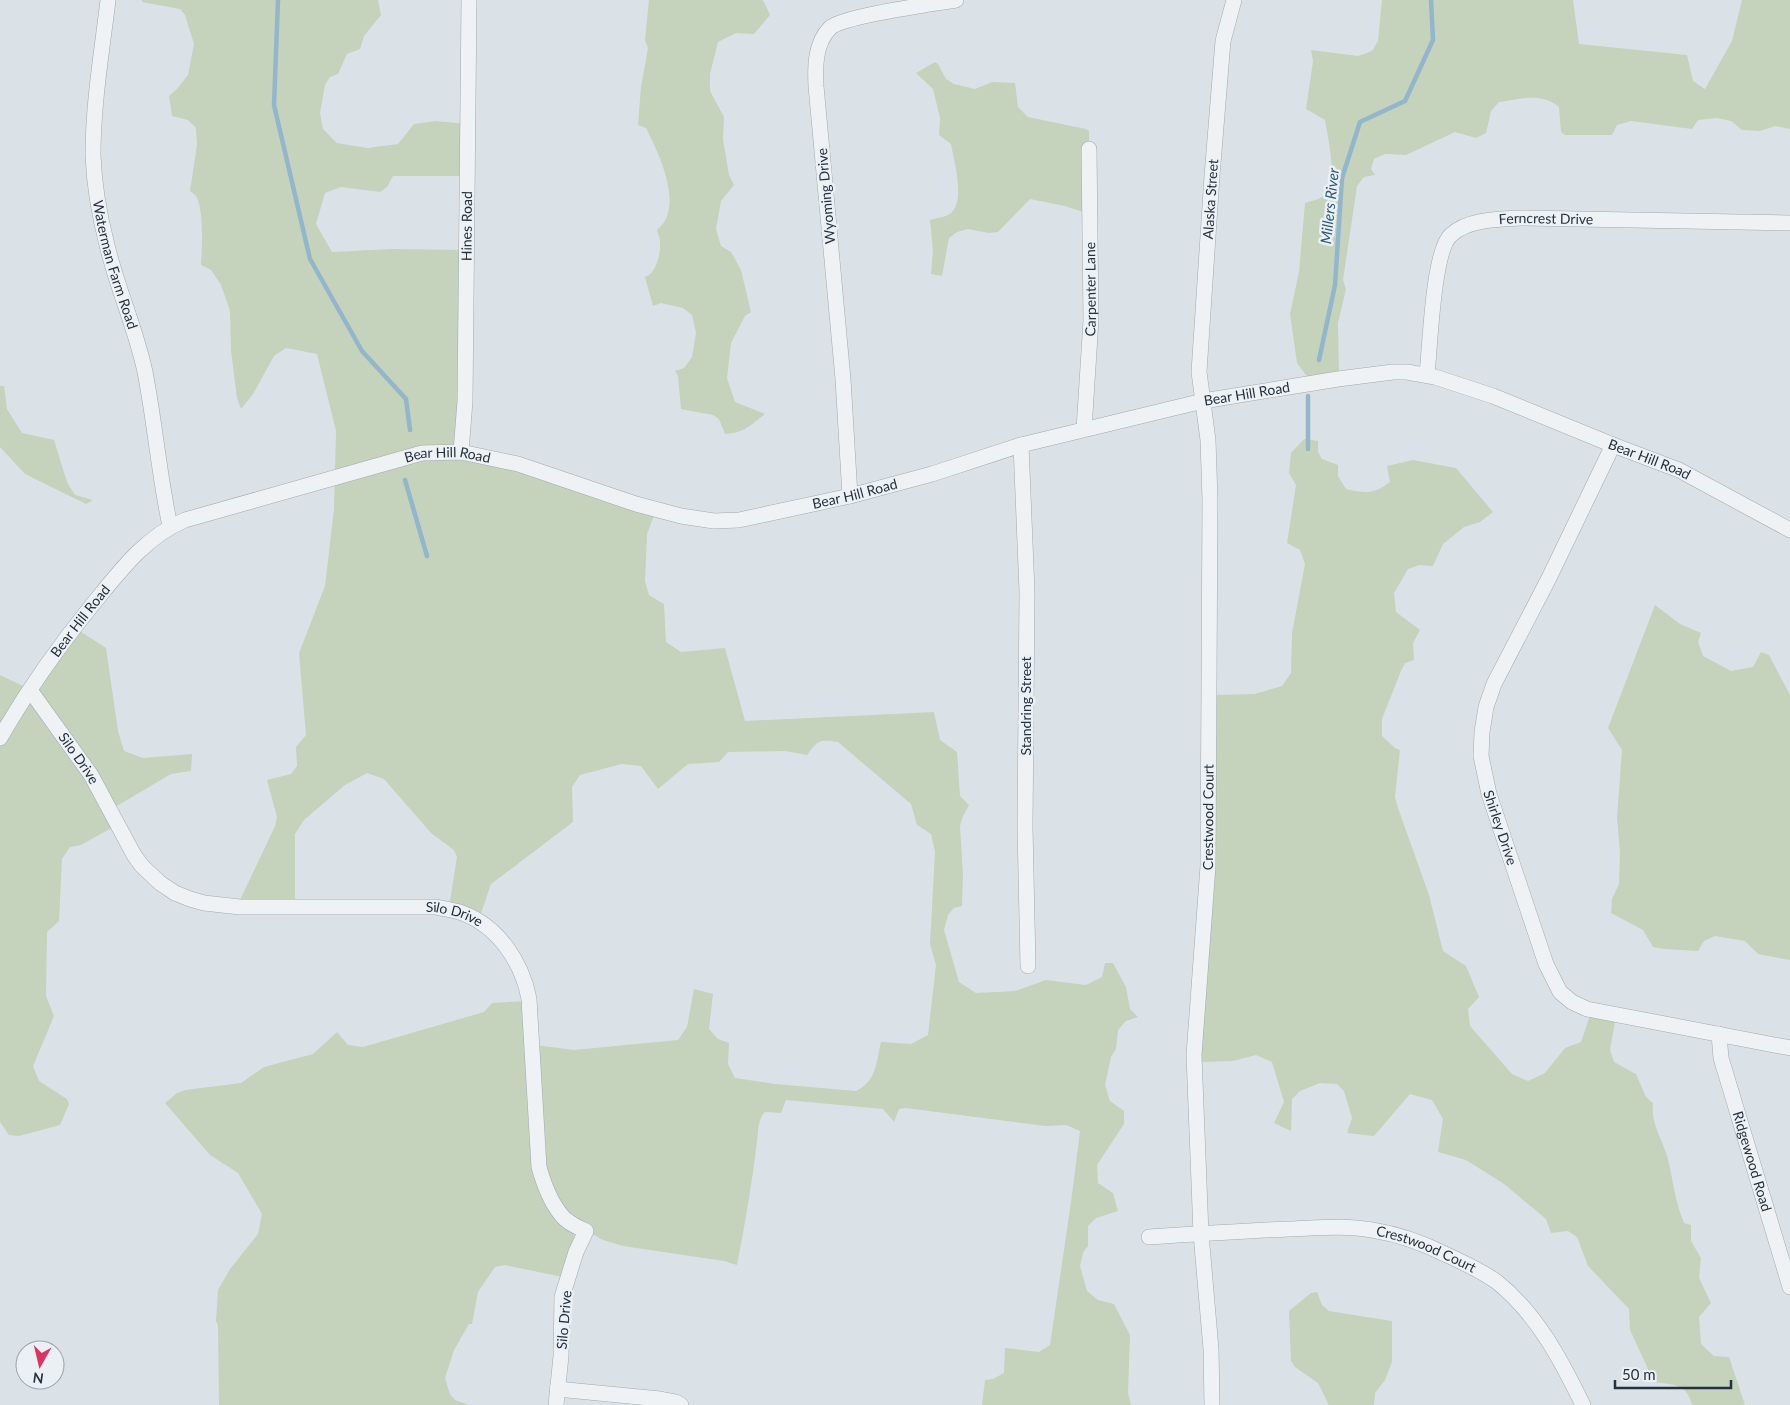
<svg xmlns="http://www.w3.org/2000/svg" width="1790" height="1405" viewBox="0 0 1790 1405" font-family="Lato,sans-serif">
<rect width="100%" height="100%" fill="#dbe2e7"/>
<g fill="#c5d2bc">
<path d="M142 0H378L381 15 364 36 360 49 347 54 338 74 330 77 325 85 320 113 323 129 337 143 367 148 398 144 414 124 435 121 468 124 471 176H393L387 187 380 192 341 187 325 193 316 224 332 252 391 249 468 250 464 446 658 505 647 534 645 581 649 595 664 604 666 642 681 652 725 648 745 721 934 712 940 740 957 752 960 796 969 805 963 816 960 826 963 875 962 906 954 908 948 915 944 930 959 982 976 993 1015 991 1046 980 1086 985 1102 977 1105 963H1113L1126 987 1130 1009 1138 1017 1126 1021 1118 1030 1116 1049 1111 1057 1105 1085 1110 1101 1124 1111V1124L1097 1165 1098 1183 1113 1193 1118 1211 1096 1218 1088 1226V1246L1083 1253 1080 1266 1087 1291 1098 1300 1114 1304 1130 1335 1128 1393 1131 1405H982L985 1380 993 1379 1004 1373 1005 1348 1039 1352 1050 1345 1071 1202 1080 1131 1066 1125 1045 1126 906 1108 899 1109 894 1122 883 1109 786 1100 781 1113 765 1112C758 1118 758 1133 757 1142 752 1183 745 1224 737 1265L724 1261 623 1246 603 1240 576 1225 567 1278 505 1265 495 1267 478 1292 472 1324H469L454 1350 445 1378 450 1394 455 1400 469 1405H219L218 1325 216 1321 218 1290 230 1269 258 1234 262 1214 238 1173 210 1155 165 1103 177 1093 185 1090 241 1083 264 1067 313 1054 337 1032 348 1045 363 1047 484 1012 492 1003 528 1001 535 1045 574 1050 678 1040 687 1027 694 989 713 994 709 1029 718 1039 729 1043 728 1064 735 1078 775 1084 856 1091C877 1081 876 1062 881 1042L911 1044 928 1035 936 965 930 944 935 852 931 834 917 825 911 804 838 742C819 739 818 740 807 755L785 751 728 752 719 762 688 764 658 789 641 766 622 764 580 775 572 787 573 822 491 884 479 919 449 907 457 857 454 850 431 833 384 779 367 773 345 785 304 820 295 834V901L240 900 275 826 277 817 267 780 291 774 297 766 296 747 306 735 299 653 325 586 334 509 336 431 317 354 286 348 274 356 253 394 241 409 237 398 231 351 230 311 221 285 211 270 201 265C202 250 204 208 196 196 194 194 192 192 190 191L197 145 196 128 188 120 172 116 169 96 177 89 188 75 194 44 185 15 180 9 142 2Z"/>
<path d="M649 0H762L764 2 770 15 754 34 736 33 718 42 710 74V91L724 117 723 139 729 175 734 185 721 201 716 229 721 246 731 252 741 270 751 312 745 316 731 343 727 378 735 402 765 414C751 425 744 433 725 434L719 419 713 415 681 409 678 376 675 371 684 368 692 357 696 333 692 315 683 308 661 303 653 306 645 277C656 274 661 253 660 242 660 238 658 234 657 230 659 228 663 224 665 221 679 195 658 152 646 128L638 125 641 87 648 48 645 40Z"/>
<path d="M1382 0H1573L1579 44 1687 55 1693 81 1705 89 1732 41 1742 0H1790V129L1775 126 1760 131 1742 130 1731 121 1717 118 1698 120 1692 129 1631 121 1617 125 1612 135H1565L1561 132 1559 107C1541 92 1520 99 1499 102L1491 111 1486 133 1476 138 1455 132 1406 155 1385 154 1374 159 1371 169 1375 175 1364 177 1357 186 1343 280 1346 289 1338 323 1339 374 1309 379 1297 363 1290 314 1299 272 1305 203C1310 201 1319 200 1323 196 1339 183 1328 138 1325 120L1306 109 1313 61 1311 50 1358 56 1372 51 1378 41Z"/>
<path d="M935 62 938 64 946 79 954 84 975 89 992 82 1015 83 1018 107 1028 117 1086 129 1089 131 1090 201 1083 212 1065 206 1030 199 998 232 989 233 968 229 957 232 949 238 942 276 931 274 933 251 930 220C936 218 945 217 950 214 966 202 954 161 951 144L939 135 940 118 933 89 916 73Z"/>
<polygon points="0,386 4,386 7,409 22,433 54,440 67,482 75,495 93,500 86,504 25,474 0,447"/>
<path d="M1304 439 1318 441V452L1322 459 1338 465V476L1346 489C1365 493 1373 495 1390 482L1387 466 1413 460 1456 468 1493 512 1480 522 1464 527 1443 544 1433 566 1419 565 1408 569 1394 593 1396 612 1420 630 1413 643 1414 660 1405 663 1401 671 1382 719V736L1395 748 1400 750 1395 797 1398 808 1429 895 1443 951 1466 966 1479 997 1468 1009 1470 1026 1512 1074 1528 1081 1545 1073 1565 1048 1581 1042 1593 1007 1617 1010 1610 1050 1614 1062 1636 1074 1646 1097 1653 1103C1650 1123 1663 1140 1668 1159 1673 1180 1675 1202 1684 1223L1691 1225V1241L1701 1258 1699 1278 1711 1303 1699 1317 1701 1344 1714 1356 1729 1357 1745 1405H1692C1687 1383 1673 1385 1654 1382L1630 1330 1629 1309 1588 1266 1577 1237 1568 1231 1551 1233 1546 1219 1504 1184 1466 1160 1438 1152 1443 1119 1432 1100 1410 1094 1374 1136 1347 1133 1352 1118 1344 1091 1337 1084 1320 1083 1300 1091 1292 1099 1291 1131 1274 1123 1284 1102 1272 1062 1256 1055 1233 1061 1198 1062 1212 695 1255 694 1282 686 1291 673 1292 633 1305 564 1300 550 1287 543 1296 485 1289 473 1291 453Z"/>
<polygon points="1655,605 1680,624 1701,633 1698,642 1703,656 1731,671 1753,667 1761,652 1769,655 1790,695 1790,960 1758,954 1745,941 1715,936 1704,941 1698,951 1664,949 1653,947 1643,930 1611,913 1612,899 1619,884 1620,852 1617,818 1622,750 1608,728"/>
<polygon points="75,628 106,648 118,731 124,751 143,758 192,754 191,771 171,774 115,807 115,826 81,845 70,847 62,859 59,921 47,932 46,996 54,1016 33,1066 39,1081 67,1099 69,1104 60,1125 19,1136 9,1135 0,1122 0,675 25,687"/>
<polygon points="1317,1292 1322,1305 1329,1311 1392,1321 1392,1362 1385,1380 1375,1393 1374,1405 1329,1405 1318,1383 1295,1367 1291,1361 1289,1311 1311,1293"/>
</g>
<g fill="none" stroke-linecap="round" stroke-linejoin="round">
<g stroke="#93b6cb" stroke-width="4.5">
<polyline points="278,0 274,105 310,259 362,351 406,399 410,430"/>
<polyline points="1319,360 1335,285 1342,178 1360,122 1405,101 1433,40 1431,0"/>
<polyline points="1308,396 1308,449"/>
<polyline points="405,480 427,556"/>
</g>
<defs>
<g id="minor">
<path id="s1" d="M108 0C102 51 93 103 93 155 94 183 100 218 107 245 117 288 136 329 145 372 155 423 159 475 170 526"/>
<path id="s2" d="M1427 375C1430 347 1433 250 1451 235 1468 219 1500 219 1522 218L1790 223"/>
<path id="s3" d="M1084 429 1091 320 1089 149"/>
<polyline points="1021,445 1027,592 1025,827 1028,966"/>
<path id="s4" d="M1613 445 1549 578 1494 684 1486 707 1482 732 1481 756 1489 794 1546 964 1560 992 1572 1002 1587 1009 1790 1048"/>
<path id="s5" d="M461 452 465 401 469 0"/>
<path d="M850 496 843 379 816 86C815 67 815 43 830 28 843 16 933 4 956 0"/>
<path id="s6" d="M30 690 91 775 134 855 142 866 160 883 175 893 190 899 204 903 240 907H436C444 909 454 910 462 913 498 926 522 962 529 999L539 1167C544 1185 551 1205 565 1219 571 1224 579 1228 586 1231L576 1252 562 1297 561 1356 556 1405"/>
<path id="s7" d="M0 738C27 691 59 646 93 604 120 571 145 537 185 520L422 453 461 452 518 464 636 504 681 516 714 521 739 520 850 496 932 474 1021 445 1203 401 1338 379 1393 372H1407L1435 377 1493 396 1613 445 1679 470 1790 530"/>
<path id="s8" d="M1719 1034 1721 1058 1790 1287"/>
<path id="s9" d="M1149 1237C1196 1234 1242 1231 1289 1229 1317 1228 1344 1225 1372 1230 1398 1234 1423 1243 1447 1255 1464 1263 1482 1271 1497 1282 1537 1314 1561 1360 1583 1405"/>
<polyline points="557,1389 660,1399 676,1402 681,1405"/>
<path id="s10" d="M1212 1405 1211 1349 1201 1234 1194 1055 1208 866 1210 500 1208 440 1199 372 1212 176 1223 41 1234 0"/>
</g>
</defs>
<use href="#minor" stroke="#a0a9b1" stroke-width="16"/>
<use href="#minor" stroke="#eef2f5" stroke-width="15"/>
</g>
<g text-anchor="middle" stroke-width="5" stroke-linejoin="round" paint-order="stroke">
<g font-size="14" fill="#24313e" stroke="#ebf0f5">
<text transform="translate(826 196) rotate(-95)" y="5">Wyoming Drive</text>
<text dy="5" stroke="none"><textPath href="#s10" startOffset="1208">Alaska Street</textPath></text>
<text dy="5" stroke="none"><textPath href="#s2" startOffset="242">Ferncrest Drive</textPath></text>
<text dy="5" stroke="none"><textPath href="#s5" startOffset="226">Hines Road</textPath></text>
<text dy="5" stroke="none"><textPath href="#s1" startOffset="268">Waterman Farm Road</textPath></text>
<text dy="5" stroke="none"><textPath href="#s3" startOffset="140">Carpenter Lane</textPath></text>
<text dy="5" stroke="none"><textPath href="#s7" startOffset="1386">Bear Hill Road</textPath></text>
<text dy="5" stroke="none"><textPath href="#s7" startOffset="561">Bear Hill Road</textPath></text>
<text dy="5" stroke="none"><textPath href="#s7" startOffset="1806">Bear Hill Road</textPath></text>
<text dy="5" stroke="none"><textPath href="#s7" startOffset="981">Bear Hill Road</textPath></text>
<text dy="5" stroke="none"><textPath href="#s7" startOffset="142">Bear Hill Road</textPath></text>
<text transform="translate(1026 706) rotate(-90)" y="5">Standring Street</text>
<text dy="5" stroke="none"><textPath href="#s6" startOffset="84">Silo Drive</textPath></text>
<text dy="5" stroke="none"><textPath href="#s10" startOffset="589">Crestwood Court</textPath></text>
<text dy="5" stroke="none"><textPath href="#s4" startOffset="415">Shirley Drive</textPath></text>
<text dy="5" stroke="none"><textPath href="#s6" startOffset="534">Silo Drive</textPath></text>
<text dy="5" stroke="none"><textPath href="#s8" startOffset="132">Ridgewood Road</textPath></text>
<text dy="5" stroke="none"><textPath href="#s9" startOffset="281">Crestwood Court</textPath></text>
<text transform="translate(564 1320) rotate(-85)" y="5">Silo Drive</text>
</g>
<g font-size="15" font-style="italic" fill="#2c5775" stroke="#ebf0f5">
<text transform="translate(1330 206) rotate(-84)" y="5">Millers River</text>
</g>
</g>
<g transform="translate(40 1365) rotate(188)"><circle r="24" fill="#ebf0f5" stroke="#9ba4ac"/>
<path d="M0-4L9 19L0 12L-9 19Z" fill="#d83565"/>
<text y="-8" font-size="14" font-weight="bold" text-anchor="middle" fill="#24313e">N</text>
</g>
<path d="M1615 1380v8h116v-8" fill="none" stroke="#24313e" stroke-width="2.5"/>
<text x="1622" y="1380" font-size="15" fill="#24313e" stroke="#ebf0f5" stroke-width="4" paint-order="stroke">50 m</text>
</svg>
